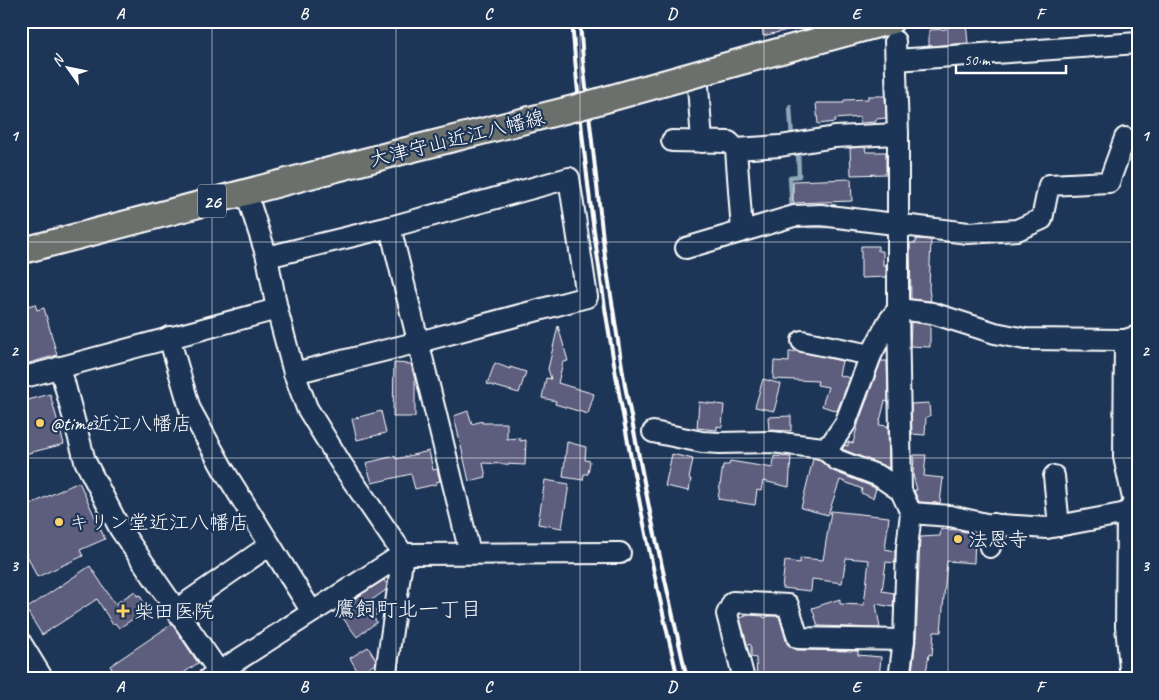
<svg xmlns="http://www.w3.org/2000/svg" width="1159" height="700" viewBox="0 0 1159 700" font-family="Caveat,'Klee One',sans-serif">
<rect width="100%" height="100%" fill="#1d3557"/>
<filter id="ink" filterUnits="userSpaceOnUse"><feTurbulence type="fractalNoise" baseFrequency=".02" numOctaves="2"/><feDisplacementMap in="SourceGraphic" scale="10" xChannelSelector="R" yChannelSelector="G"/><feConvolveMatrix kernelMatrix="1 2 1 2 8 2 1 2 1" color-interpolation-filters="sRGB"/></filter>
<g filter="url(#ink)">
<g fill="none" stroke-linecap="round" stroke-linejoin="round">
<g stroke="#8ea7b9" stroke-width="4.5">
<polyline points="790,107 792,138"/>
<polyline points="792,211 790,177 799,176 798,151"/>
<polyline points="808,226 837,226"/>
</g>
</g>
<g fill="#5d5d7e" stroke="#fff">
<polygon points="762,21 803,21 804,26 763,36"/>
<polygon points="966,23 968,43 929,46 929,30 946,29 946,25"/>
<polygon points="868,96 885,96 886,118 876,119 876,122 860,123 860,117 835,119 835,122 818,124 816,103 844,103 844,100 868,99"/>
<polygon points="865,147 866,152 886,152 886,174 851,175 850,148"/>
<polygon points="851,179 852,201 794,203 793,200 793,181"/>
<polygon points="916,239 931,240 929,289 931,301 911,299 910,243 916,243"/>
<polygon points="861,246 878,246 878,251 883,251 883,265 886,265 886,277 861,278"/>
<polygon points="35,304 37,310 44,308 57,355 26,364 21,348 21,308"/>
<polygon points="911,322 930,325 930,347 910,346"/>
<polygon points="558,326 568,361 563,362 558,383 594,394 588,414 555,404 556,401 542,398 546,378 551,379 548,369"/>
<polygon points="797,351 842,361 839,375 850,378 837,411 822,406 828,387 817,385 818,381 773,379 774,361 789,362 789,352"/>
<polygon points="881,361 887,361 888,402 885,401 879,425 888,426 889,468 842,449 845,445 848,446 848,442 853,443 859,421"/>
<polygon points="394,363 411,364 415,380 415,417 393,417"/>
<polygon points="495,363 510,369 510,367 526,372 519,393 487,384"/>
<polygon points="763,379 781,384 774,411 755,407"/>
<polygon points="50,394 64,444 21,455 21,402"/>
<polygon points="699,402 724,405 722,427 717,426 717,430 697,428"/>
<polygon points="929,403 930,416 926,417 925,435 912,434 911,404"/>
<polygon points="381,411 386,433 357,440 352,419"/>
<polygon points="468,411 472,424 482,421 482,423 507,423 507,439 520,438 520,441 526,440 525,465 483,463 486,477 469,481 454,416"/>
<polygon points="791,416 791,431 769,430 768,417"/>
<polygon points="567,442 586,447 585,460 590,461 588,474 584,474 583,480 563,477"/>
<polygon points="429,451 433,470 437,469 440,481 436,482 437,484 415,489 411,474 372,483 366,463 395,456 396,459"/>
<polygon points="672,454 693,459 689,479 691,479 689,491 665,486"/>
<polygon points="914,455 926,455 924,476 943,478 940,503 919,502 914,490 917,490 913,475"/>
<polygon points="774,456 791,457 789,487 763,481 761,491 757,490 755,505 718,499 723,465 729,465 730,461 773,468"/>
<polygon points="813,459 820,461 833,471 873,487 876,489 873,498 861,493 862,489 840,480 828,515 801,508"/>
<polygon points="545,480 569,484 562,528 538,524"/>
<polygon points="21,482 31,504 79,482 105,539 80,550 83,556 37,577 21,542"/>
<polygon points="831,511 889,517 885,549 895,551 895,563 886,562 882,591 894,593 893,607 876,604 880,628 818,626 812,608 840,599 840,604 864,605 869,560 846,558 842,583 812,579 811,591 782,588 785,561 800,563 800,558 823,560"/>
<polygon points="941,529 958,530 975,534 974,563 947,561 941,632 934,632 932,655 929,654 925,679 911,679 916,640 920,537 940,536"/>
<polygon points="90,566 115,604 135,591 137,596 140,595 147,610 119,628 115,623 113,625 97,599 42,635 26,609"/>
<polygon points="384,580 387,584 386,590 369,602 378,613 373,617 377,622 357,637 337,610"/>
<polygon points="749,615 763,616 764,618 769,616 779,616 787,644 797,650 858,651 858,655 881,657 879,678 757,679 756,658 751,657 751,645 747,644 740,618"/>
<polygon points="172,624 198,663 175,679 118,679 110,666"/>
<polygon points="368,647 376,660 375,664 359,674 350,658"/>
</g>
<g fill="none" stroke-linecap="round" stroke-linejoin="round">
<defs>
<g id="minor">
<polyline points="895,41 898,134 898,309 901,491 911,513 907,548 904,640 899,679"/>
<polyline points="896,60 1138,43"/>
<polyline points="698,86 702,142"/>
<polyline points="672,141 729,142 736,149 780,146 835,137 898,134"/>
<polyline points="736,149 742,231"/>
<polyline points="246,192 267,257 277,309 294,373 307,408 342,465 403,554 385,679"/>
<polyline points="390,227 470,553"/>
<polyline points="686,248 794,216 821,215 968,233 1017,230 1042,219 1049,185 1109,182 1125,138 1138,144"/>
<polyline points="267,257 390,227 569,178 587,297 419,342 294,373"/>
<polyline points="898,309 932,313 995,333 1025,339 1125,340 1138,336"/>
<polyline points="169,337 190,409 223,469 312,612"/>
<polyline points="1125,340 1124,457 1134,503 1127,513"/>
<polyline points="802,341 871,355"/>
<polyline points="60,367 85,461 120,529 224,679"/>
<polyline points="21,378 277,309"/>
<polyline points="653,432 702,442 720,443 772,442 823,448 831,444 845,424 871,355 888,322 898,309"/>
<polyline points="823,448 837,460 879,476 901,491"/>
<polyline points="1054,476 1059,526"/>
<polyline points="911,513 950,516 986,524 1047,528 1127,513 1126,626 1131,679"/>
<polyline points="990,547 993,524"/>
<polyline points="176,610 270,545"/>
<polyline points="21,643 43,679"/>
<polyline points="208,679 403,554 620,553"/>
<polyline points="744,679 727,614 733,602 788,605 798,638 904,640"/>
</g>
<g id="major">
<polyline points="761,56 891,21"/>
<polyline points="21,251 404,151"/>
</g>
</defs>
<use href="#minor" stroke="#fff" stroke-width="24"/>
<use href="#major" stroke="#fff" stroke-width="29"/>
<use href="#minor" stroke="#1d3557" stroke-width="20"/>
<use href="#major" stroke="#6c706d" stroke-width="25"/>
<g stroke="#fff" stroke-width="4">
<path d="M572 21C588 243 627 462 678 679"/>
<polyline points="580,21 583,61 605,257 625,386 650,512 687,679"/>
</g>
<defs>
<polyline id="major-bridge" points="404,151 575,108 761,56"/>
</defs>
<use href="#major-bridge" stroke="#fff" stroke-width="29" stroke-linecap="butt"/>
<use href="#major-bridge" stroke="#6c706d" stroke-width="25"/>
</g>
</g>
<path fill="none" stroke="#fff" stroke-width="1" stroke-opacity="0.55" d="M212 21V679M396 21V679M580 21V679M764 21V679M948 21V679M21 242H1138M21 458H1138"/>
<g fill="#ffd166" stroke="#1d3557" stroke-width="2">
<circle cx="40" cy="423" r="5"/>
<circle cx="59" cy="522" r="5"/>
<circle cx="958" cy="539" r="5"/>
<path d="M120.5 603.5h5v5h5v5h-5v5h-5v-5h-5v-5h5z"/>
</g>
<g text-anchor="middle" stroke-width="4.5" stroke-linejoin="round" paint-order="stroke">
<rect fill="#1d3557" stroke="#bbc2cd" stroke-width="1" x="198" y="184.5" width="28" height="33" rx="4"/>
<g font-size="19" font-weight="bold" fill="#fff">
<text x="212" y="208">26</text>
</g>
<g font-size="20" fill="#fff" stroke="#1d3557">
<text transform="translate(457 138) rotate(-14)" y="7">大津守山近江八幡線</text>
</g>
<g font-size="20" fill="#fff" stroke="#1d3557" text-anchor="start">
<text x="50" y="430">@time近江八幡店</text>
<text x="69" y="529">キリン堂近江八幡店</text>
<text x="968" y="546">法恩寺</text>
<text x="134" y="618">柴田医院</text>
</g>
<g font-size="21" fill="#fff" stroke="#1d3557">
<text x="408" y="616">鷹飼町北一丁目</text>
</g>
</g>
<rect width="1159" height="700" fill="none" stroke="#1d3557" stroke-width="55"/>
<g transform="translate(68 68) rotate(303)" stroke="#1d3557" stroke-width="4" paint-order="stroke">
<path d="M0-4L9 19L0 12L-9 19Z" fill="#ffffff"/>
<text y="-8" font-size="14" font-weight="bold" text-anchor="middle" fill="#ffffff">N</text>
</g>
<path d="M956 65v8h110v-8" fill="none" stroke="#ffffff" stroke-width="2.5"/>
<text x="964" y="65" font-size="15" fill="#ffffff" stroke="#1d3557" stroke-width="4" paint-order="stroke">50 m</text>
<rect x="28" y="28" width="1104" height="644" fill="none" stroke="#fff" stroke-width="2"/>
<g font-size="16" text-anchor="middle" font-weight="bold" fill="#fff">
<text x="120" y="19">A</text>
<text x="304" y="19">B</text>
<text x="488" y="19">C</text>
<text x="672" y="19">D</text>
<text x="856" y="19">E</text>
<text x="1040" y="19">F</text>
<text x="14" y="141">1</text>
<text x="1145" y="141">1</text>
<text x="14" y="356">2</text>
<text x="1145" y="356">2</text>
<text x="14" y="571">3</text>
<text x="1145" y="571">3</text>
<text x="120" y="692">A</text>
<text x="304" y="692">B</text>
<text x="488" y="692">C</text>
<text x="672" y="692">D</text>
<text x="856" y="692">E</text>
<text x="1040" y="692">F</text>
</g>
</svg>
